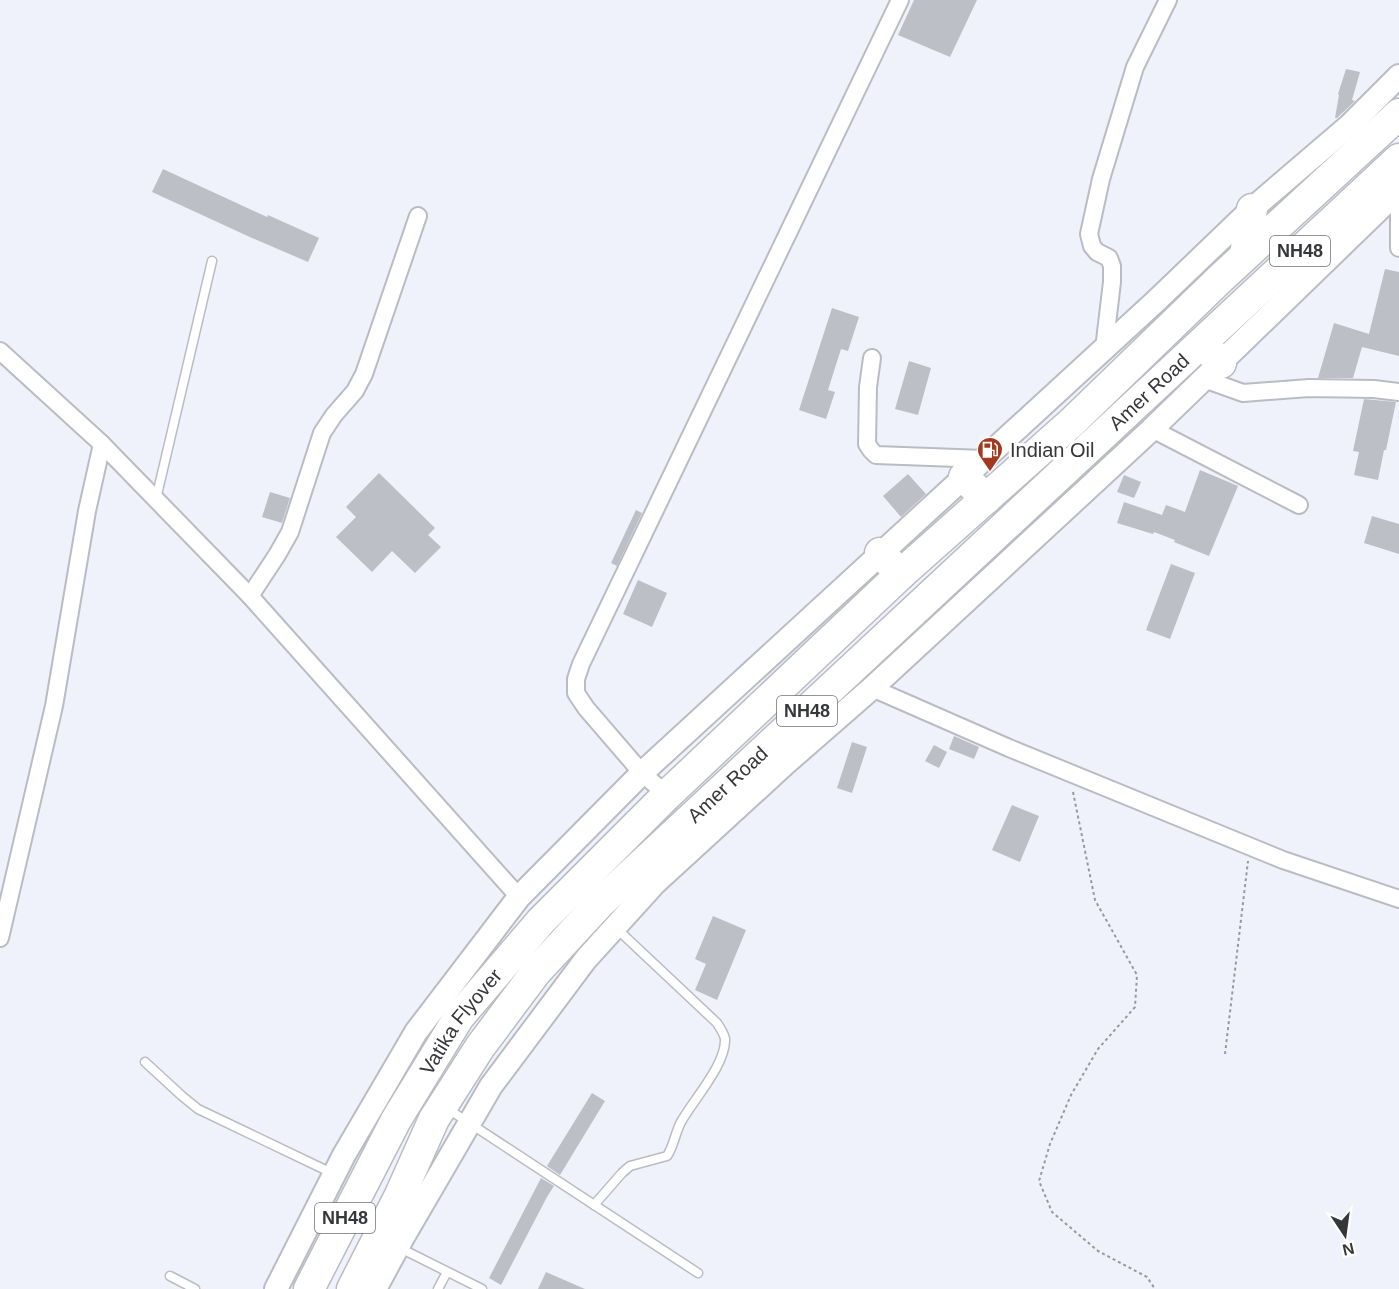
<svg xmlns="http://www.w3.org/2000/svg" width="1399" height="1289" viewBox="0 0 1399 1289" font-family="Arial,sans-serif">
<rect width="100%" height="100%" fill="#eff2fa"/>
<g fill="#bdbfc7">
<polygon points="914,0 977,0 950,57 898,35"/>
<polygon points="1346,69 1360,72 1352,100 1355,101 1337,118 1335,118 1339,95 1338,94"/>
<polygon points="163,169 267,217 268,215 319,238 308,262 252,238 152,192"/>
<polygon points="1385,269 1399,272 1399,356 1362,347 1353,378 1318,378 1334,323 1369,334"/>
<polygon points="832,308 859,317 848,351 841,349 828,390 835,392 826,419 799,410"/>
<polygon points="909,361 931,368 918,415 895,409"/>
<polygon points="1364,399 1396,402 1386,450 1384,450 1378,480 1354,475 1359,452 1353,451"/>
<polygon points="1200,470 1238,486 1209,556 1174,542 1175,540 1154,532 1153,534 1117,523 1124,502 1162,515 1166,505 1185,512"/>
<polygon points="379,473 435,528 428,535 441,547 415,573 392,551 372,572 336,537 356,517 346,507"/>
<polygon points="908,474 926,494 901,517 883,496"/>
<polygon points="1124,475 1141,482 1134,498 1117,492"/>
<polygon points="270,492 290,498 282,523 262,517"/>
<polygon points="636,510 642,513 617,566 611,563"/>
<polygon points="1372,516 1399,524 1399,554 1364,543"/>
<polygon points="1171,564 1195,573 1170,639 1146,630"/>
<polygon points="638,580 667,593 652,627 623,614"/>
<polygon points="954,736 979,747 974,759 949,749"/>
<polygon points="852,742 867,747 852,793 837,788"/>
<polygon points="934,745 947,752 939,768 925,761"/>
<polygon points="1012,805 1039,816 1020,862 992,850"/>
<polygon points="713,916 746,930 717,1000 695,990 706,964 695,959"/>
<polygon points="592,1093 605,1101 560,1175 547,1166"/>
<polygon points="541,1178 554,1186 547,1197 501,1285 489,1278"/>
<polygon points="546,1272 585,1289 538,1289"/>
</g>
<g fill="none" stroke-linecap="round" stroke-linejoin="round">
<defs>
<g id="lane">
<polyline points="156,499 212,261"/>
<polyline points="145,1062 182,1096 198,1109 334,1174"/>
<polyline points="448,1109 698,1273"/>
<path d="M594 1205 622 1173 630 1166 667 1156C674 1146 675 1133 681 1122 693 1100 726 1065 725 1039 724 1033 720 1028 717 1023L616 928"/>
<polyline points="398,1247 482,1289"/>
<polyline points="170,1276 195,1289"/>
<polyline points="438,1289 447,1272"/>
</g>
<g id="street">
<polyline points="1399,190 1399,248"/>
<polyline points="1104,349 1112,282 1112,266 1109,258 1097,252 1092,246 1089,234 1101,179 1135,67 1168,0"/>
<polyline points="0,351 102,444 250,596 519,897"/>
<polyline points="872,358 868,387 867,444 871,450 876,455 984,459"/>
<polyline points="1204,379 1243,393 1309,388 1374,389 1399,392"/>
<polyline points="1152,429 1299,505"/>
<polyline points="250,596 277,555 290,532 322,433 334,415 355,391 364,374 418,216"/>
<polyline points="872,688 1009,748 1283,860 1399,899"/>
<polyline points="667,795 642,773 586,708 576,693 576,679 581,664 900,0"/>
<polyline points="0,938 54,706 87,511 102,444"/>
</g>
<g id="secondary">
<polyline points="276,1289 344,1155 416,1032 519,897 642,773 1156,301 1252,209 1350,125 1399,76"/>
<polyline points="375,1289 402,1239 491,1086 586,959 654,884 786,763 872,688 1152,429 1399,190"/>
</g>
<g id="highway">
<polyline points="1245,255 1252,209"/>
<polyline points="1202,343 1221,363"/>
<polyline points="964,477 986,499"/>
<polyline points="880,553 901,574"/>
<path id="s1" d="M309 1289 396 1120 459 1017 541 921 667 795 901 574 1071 423 1221 278 1399 114"/>
<path id="s2" d="M352 1289 400 1195 434 1119 443 1105 480 1047 536 972 599 904 1399 159"/>
</g>
</defs>
<use href="#lane" stroke="#babcc4" stroke-width="11"/>
<use href="#street" stroke="#babcc4" stroke-width="20"/>
<use href="#secondary" stroke="#babcc4" stroke-width="26"/>
<use href="#highway" stroke="#babcc4" stroke-width="33"/>
<g stroke="#97999e" stroke-width="2" stroke-dasharray="3 3" stroke-linecap="butt">
<polyline points="1073,792 1095,900 1137,975 1135,1007 1098,1049 1071,1095 1050,1144 1039,1181 1052,1212 1098,1251 1147,1277 1155,1289"/>
<polyline points="1225,1054 1248,861"/>
</g>
<use href="#lane" stroke="#fff" stroke-width="8"/>
<use href="#street" stroke="#fff" stroke-width="16"/>
<use href="#secondary" stroke="#fff" stroke-width="22"/>
<use href="#highway" stroke="#fff" stroke-width="30"/>
</g>
<defs>
<symbol id="fuel-pin" viewBox="-11 -11 22 30"><path d="M0 17L-7.5 6A9.5 9.5 0 1 1 7.5 6Z" fill="#a33a20" stroke="#fff"/><path d="M-5.5-6h7V0h2V4h1.3V-2.5L3-4.5l.8-.8L6-3V5H2.5V1h-1V6h-7ZM-4.2-4.7v3.2H.2V-4.7Z" fill="#fff"/></symbol>
</defs>
<g fill-rule="evenodd">
<use href="#fuel-pin" x="975" y="435" width="30" height="40"/>
</g>
<g text-anchor="middle" stroke-width="6" stroke-linejoin="round" paint-order="stroke">
<g fill="#fff" stroke="#727375" stroke-width="1.5">
<rect x="1270" y="236" width="60" height="30" rx="4.5"/>
<rect x="777" y="696" width="60" height="30" rx="4.5"/>
<rect x="315" y="1203" width="60" height="30" rx="4.5"/>
</g>
<g font-size="18" font-weight="bold" fill="#36373a">
<text x="1300" y="257">NH48</text>
<text x="807" y="717">NH48</text>
<text x="345" y="1224">NH48</text>
</g>
<g font-size="20" fill="#36373a" stroke="#fff">
<text dy="7" stroke="none"><textPath href="#s2" startOffset="1212">Amer Road</textPath></text>
<text dy="7" stroke="none"><textPath href="#s2" startOffset="636">Amer Road</textPath></text>
<text dy="7" stroke="none"><textPath href="#s1" startOffset="308">Vatika Flyover</textPath></text>
</g>
<g font-size="20" fill="#36373a" stroke="#fff" text-anchor="start">
<text x="1010" y="457">Indian Oil</text>
</g>
</g>
<g transform="translate(1345 1235) rotate(167)" stroke="#ffffff" stroke-width="4.5" paint-order="stroke">
<path d="M0-4.5L10 22L0 15L-10 22Z" fill="#36373a"/>
<text y="-9" font-size="16" font-weight="bold" text-anchor="middle" fill="#36373a">N</text>
</g>
</svg>
